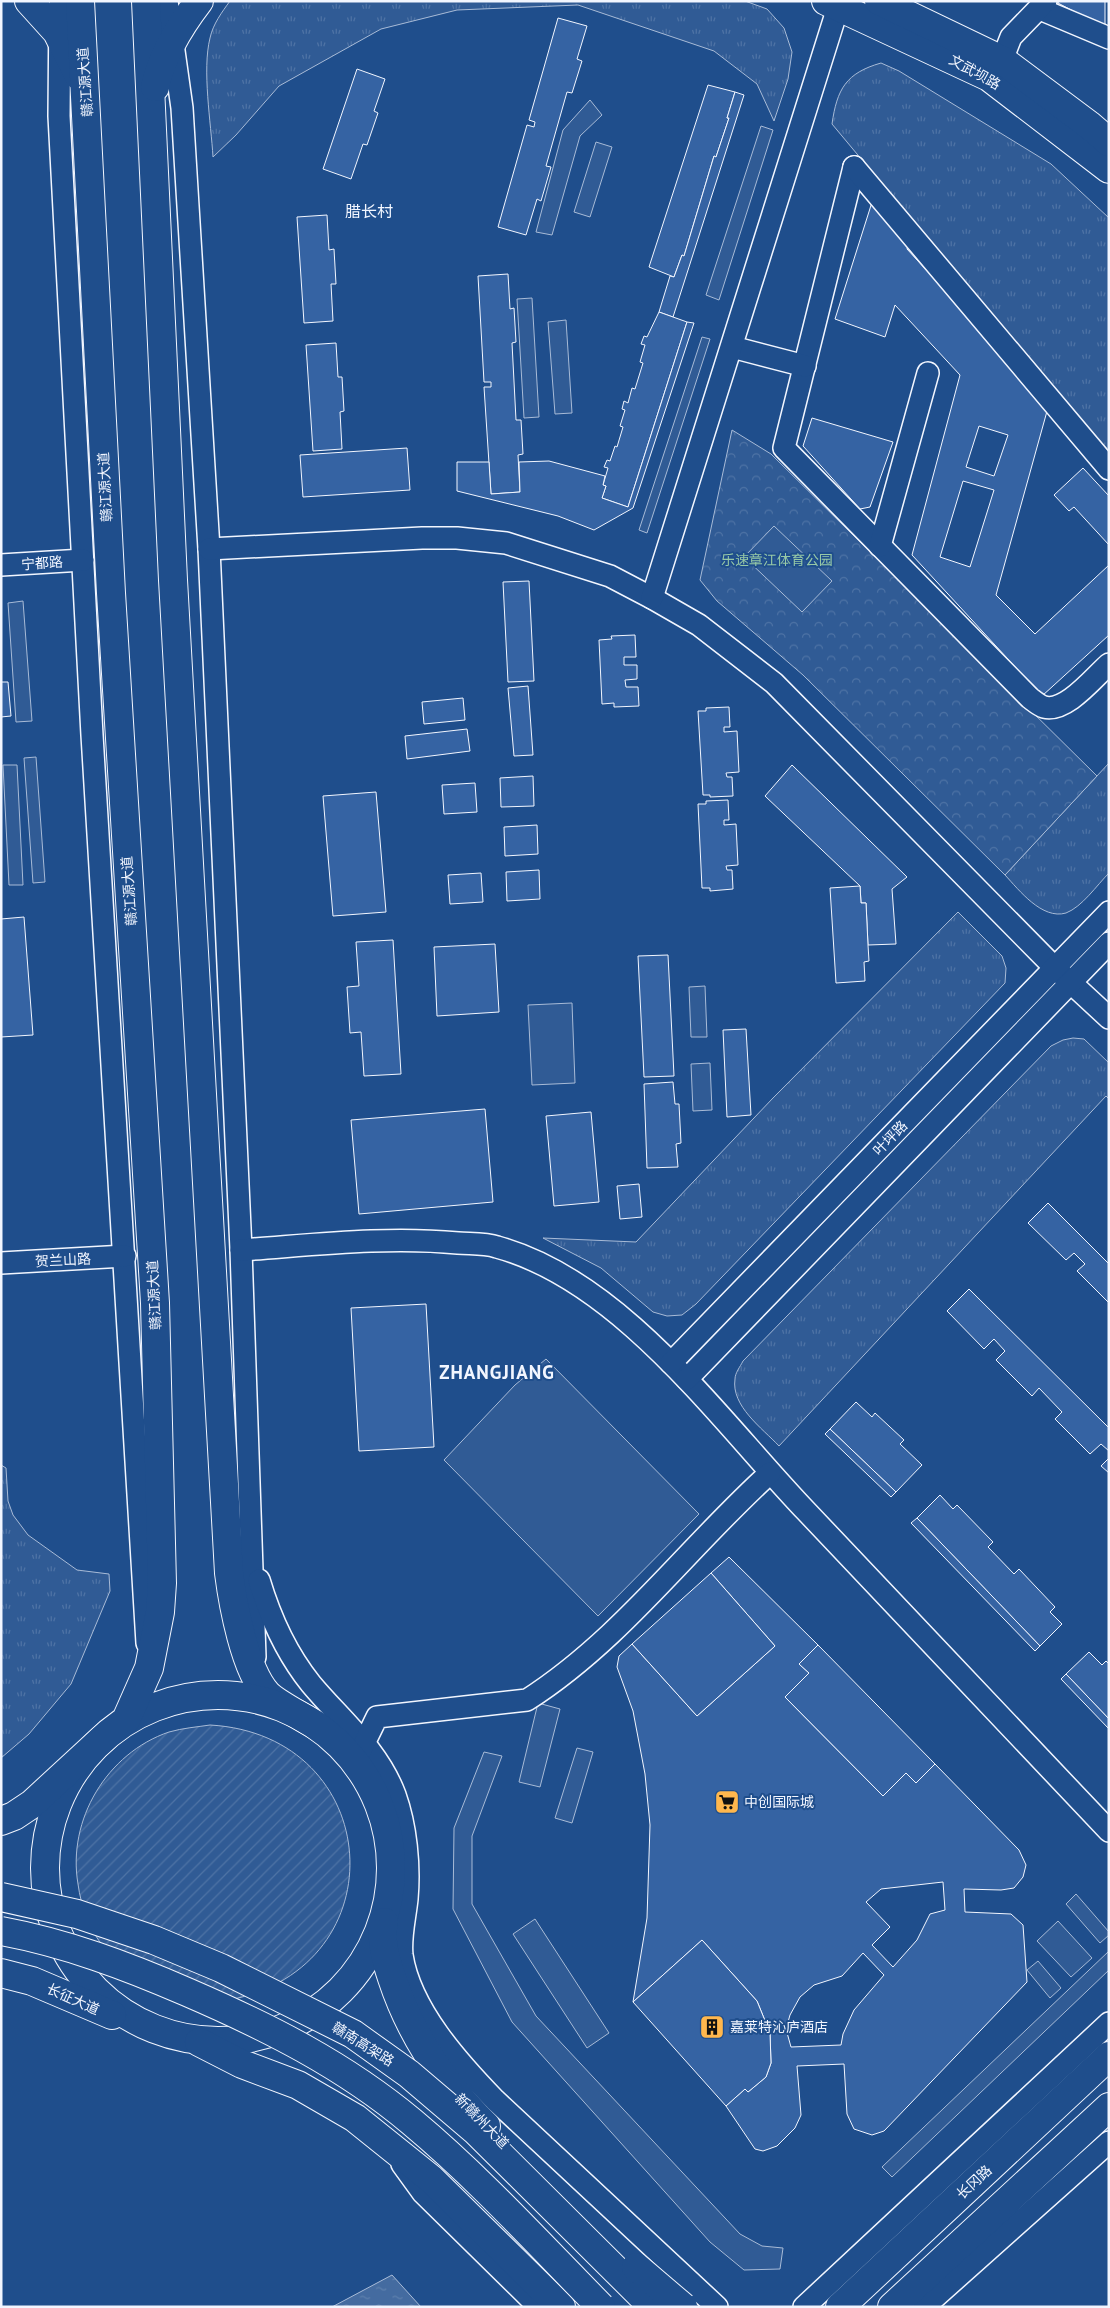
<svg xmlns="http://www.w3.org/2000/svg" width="1110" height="2308" viewBox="0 0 1110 2308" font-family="'PT Sans','Noto Sans SC',sans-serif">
<defs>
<pattern id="grass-tufts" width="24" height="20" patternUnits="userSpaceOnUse" patternTransform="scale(1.25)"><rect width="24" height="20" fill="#305b95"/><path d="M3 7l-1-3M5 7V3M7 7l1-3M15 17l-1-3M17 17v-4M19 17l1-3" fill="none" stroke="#4e73a5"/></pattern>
<pattern id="park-crowns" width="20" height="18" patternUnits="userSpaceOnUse" patternTransform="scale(1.25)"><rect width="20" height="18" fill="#305b95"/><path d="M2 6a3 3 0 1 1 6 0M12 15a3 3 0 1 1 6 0" fill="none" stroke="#4e73a5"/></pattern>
<pattern id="garden-furrows" width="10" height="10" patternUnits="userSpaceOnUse" patternTransform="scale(1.25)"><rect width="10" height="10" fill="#305b95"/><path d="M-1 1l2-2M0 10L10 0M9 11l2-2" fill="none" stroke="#4e73a5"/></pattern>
<pattern id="water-ripples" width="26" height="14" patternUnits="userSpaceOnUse" patternTransform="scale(1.25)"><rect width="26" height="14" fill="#446ba0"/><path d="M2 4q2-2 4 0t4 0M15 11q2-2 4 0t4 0" fill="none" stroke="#5f81ae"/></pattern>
</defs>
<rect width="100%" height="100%" fill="#1f4e8c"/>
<g fill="url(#grass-tufts)" stroke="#a8bbd7">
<path d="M230 1H745L767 9 784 28 792 52 788 79 774 121 757 84 714 51 578 5 457 10 381 29 279 86 236 135 213 157C211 123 202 70 210 38 213 24 222 12 230 1Z"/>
<path d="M881 63 899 71 1051 164 1109 218V456L832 124C837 89 846 73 881 63Z"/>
<path d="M1109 763V873C1097 885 1082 907 1066 913 1042 920 1019 890 1005 875Z"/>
<polygon points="958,912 1002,956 1006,968 1005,983 696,1304 682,1315 667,1316 653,1312 601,1268 543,1238 636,1242 773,1098"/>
<path d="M1073 1038 1084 1039 1109 1063V1099L1106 1096 779 1446C762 1428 731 1406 735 1379 735 1373 740 1367 743 1361L1051 1046 1063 1040Z"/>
<polygon points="1,1465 6,1468 8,1501 13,1515 28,1535 77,1570 109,1574 110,1591 71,1684 29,1734 1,1758"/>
</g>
<polygon fill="url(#park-crowns)" stroke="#a8bbd7" points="732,430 771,454 1097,776 1005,875 803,675 717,601 700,580"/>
<path fill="url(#garden-furrows)" stroke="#a8bbd7" d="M210 1725C385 1735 401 1967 229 2000 197 1987 166 1974 135 1961 126 1957 110 1953 104 1947 89 1930 81 1906 78 1884 67 1820 107 1753 169 1732 183 1728 197 1727 210 1725Z"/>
<g fill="#305b95" stroke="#a8bbd7">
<polygon points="590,100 602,115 580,136 552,235 536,232 563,130"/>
<polygon points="761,126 773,130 719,300 706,295"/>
<polygon points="596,142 612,147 590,217 574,212"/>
<polygon points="532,298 539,417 524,418 517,299"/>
<polygon points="566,320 572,413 555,414 548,322"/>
<polygon points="702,337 710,339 647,533 639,530"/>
<polygon points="774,526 832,581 802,612 744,557"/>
<polygon points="23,601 32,721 16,722 8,603"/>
<polygon points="36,757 45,882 33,883 24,758"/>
<polygon points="3,765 17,765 23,885 9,885"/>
<polygon points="705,986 707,1037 691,1037 689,987"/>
<polygon points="572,1003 575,1083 532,1085 528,1005"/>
<polygon points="710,1063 712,1110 693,1111 691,1064"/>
<polygon points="546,1359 699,1514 598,1616 444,1460 515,1385"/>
<polygon points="538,1703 560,1709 540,1787 519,1782"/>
<polygon points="577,1748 593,1752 572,1823 555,1818"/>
<polygon points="484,1752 502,1756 472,1836 472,1904 536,2016 740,2234 762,2246 783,2248 780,2269 744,2270 710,2242 512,2022 453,1909 454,1828"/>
<polygon points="1076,1894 1109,1932 1109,1935 1100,1943 1066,1904"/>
<polygon points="535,1919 609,2033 587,2048 513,1934"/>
<polygon points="1058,1921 1092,1958 1071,1977 1037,1941"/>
<polygon points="1109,1951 1109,1970 892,2177 882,2167"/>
<polygon points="1038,1961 1061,1988 1050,1998 1027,1970"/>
</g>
<polygon fill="url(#water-ripples)" stroke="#a8bbd7" points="392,2275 421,2307 332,2307"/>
<g fill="#3563a3" stroke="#f2f6ff" fill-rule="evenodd">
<polygon points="1059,1 1105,1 1105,28 1058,3"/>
<polygon points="558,18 587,26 577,59 582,61 572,93 567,92 546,166 551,167 541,201 537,199 526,235 498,227 527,125 534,127 535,122 529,120"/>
<polygon points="357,69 385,79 374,111 378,113 367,145 363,144 351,179 323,169"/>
<polygon points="708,85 735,92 727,118 729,118 716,157 714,156 684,256 682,255 674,277 649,267"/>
<polygon points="735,92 744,95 673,317 659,312 670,276 674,277 682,255 684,256 714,156 716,157 729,118 727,118"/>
<path d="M873 199 910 238 907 249 1049 404 996 595 1035 634 1109 565V635L1042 696 912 555 960 375 895 305 885 337 835 319ZM979 426 1008 435 994 476 966 467ZM963 481 994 490 970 567 940 557Z"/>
<polygon points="327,215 329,250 334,249 336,284 331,284 333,321 304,323 297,217"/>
<polygon points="508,274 510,309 514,308 516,342 512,343 516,420 521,420 523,454 518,455 520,492 491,494 484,387 491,387 491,382 484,382 478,276"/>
<polygon points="659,312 687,322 628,507 602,498 606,486 603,485 608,468 604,467 607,460 610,461 615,446 617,447 623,427 620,426 625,410 622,409 624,401 628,403 632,388 635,389 643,363 640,362 645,345 641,344 644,336 647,337"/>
<polygon points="687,322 694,323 633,508 594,530 558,516 457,491 457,462 489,462 491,494 520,492 519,462 549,461 605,476 603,485 606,486 602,498 628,507"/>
<polygon points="336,343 338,377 342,377 344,411 340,412 342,449 313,451 306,345"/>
<polygon points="812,418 893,442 870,507 860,509 803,446"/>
<polygon points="407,448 410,490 303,497 300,455"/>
<polygon points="1083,468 1109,496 1109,545 1074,507 1069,511 1054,495"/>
<polygon points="529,581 534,681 508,682 503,582"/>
<polygon points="635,635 636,657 624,657 624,665 637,665 637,679 625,680 626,687 638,687 639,706 614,707 614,703 602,704 599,640 612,639 611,636"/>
<polygon points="1,682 8,682 11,716 1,717"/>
<polygon points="528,686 533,755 514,756 508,688"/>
<polygon points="463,698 465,720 424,724 422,702"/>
<polygon points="729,707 730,727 724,727 724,732 737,731 739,772 726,773 727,777 732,777 733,796 710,797 710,795 703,795 698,711 706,711 706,708"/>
<polygon points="467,729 470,751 407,759 405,736"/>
<polygon points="792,765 907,877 892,889 896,944 868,945 866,903 861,903 860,886 765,796"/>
<polygon points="533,776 534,806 501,807 500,778"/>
<polygon points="475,783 477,812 444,814 442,785"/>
<polygon points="376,792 386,912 333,916 323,796"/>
<polygon points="728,800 729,820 724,820 724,825 736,824 738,865 726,866 727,870 732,870 733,889 710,891 710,888 702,888 698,804 706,804 706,801"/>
<polygon points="537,825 538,854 505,856 504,827"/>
<polygon points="539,870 540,899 507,901 506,872"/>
<polygon points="481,873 483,902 450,904 448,875"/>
<polygon points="860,886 861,903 866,903 868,945 869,961 864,962 865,981 836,983 830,888"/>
<polygon points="24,917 33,1035 1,1037 1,919"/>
<polygon points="393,940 401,1074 364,1076 361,1032 350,1033 347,987 359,986 356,942"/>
<polygon points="495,944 499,1012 437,1016 434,947"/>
<polygon points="668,955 674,1076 644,1077 638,956"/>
<polygon points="746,1029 751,1115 727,1117 723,1030"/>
<polygon points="673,1082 675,1104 679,1104 681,1143 676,1144 678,1167 647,1168 644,1084"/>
<polygon points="485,1109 493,1202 359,1214 351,1120"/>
<polygon points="591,1112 599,1202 554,1206 546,1116"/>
<polygon points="639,1184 642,1217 620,1219 617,1186"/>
<polygon points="1048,1203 1109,1264 1109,1303 1077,1271 1085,1264 1074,1253 1066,1260 1028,1223"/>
<polygon points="969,1289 1109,1428 1109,1451 1101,1444 1090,1454 1055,1419 1062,1412 1039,1388 1032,1396 996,1360 1005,1351 994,1339 984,1349 947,1311"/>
<polygon points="426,1304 434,1447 359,1451 351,1308"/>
<polygon points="856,1402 872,1417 875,1413 904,1440 900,1444 922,1465 896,1492 830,1429"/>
<polygon points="830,1429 896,1492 891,1497 825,1434"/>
<polygon points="1109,1458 1109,1473 1101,1466"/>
<polygon points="940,1495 953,1509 957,1505 993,1542 988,1547 1014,1574 1019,1569 1055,1607 1050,1612 1062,1624 1040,1646 917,1518"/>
<polygon points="917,1518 1040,1646 1035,1651 911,1523"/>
<path d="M729 1557 818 1645 799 1664 809 1673 785 1697 883 1796 906 1773 916 1783 935 1764 1019 1850 1026 1865 1023 1877 1014 1888 1001 1890 964 1889 965 1912 1011 1914 1023 1925 1027 1982 884 2131 872 2135 854 2129 847 2114 844 2064 797 2066 801 2115 795 2128 777 2146 763 2151 755 2149 726 2106 745 2089 748 2092 766 2077 771 2063 770 2033 757 2001 702 1940 633 2002 647 1918 650 1825 645 1774 633 1711 617 1667 619 1656 632 1644 697 1716 775 1646 711 1573ZM943 1882 945 1910 930 1914 917 1940 893 1967 872 1945 890 1927 866 1902 881 1889ZM863 1953 884 1975 854 2010 843 2034 841 2045 791 2047 786 2029 790 2015 800 1997 814 1985 842 1976Z"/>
<polygon points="711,1573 775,1646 697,1716 632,1644"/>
<polygon points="818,1645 935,1764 916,1783 906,1773 883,1796 785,1697 809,1673 799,1664"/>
<polygon points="1089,1652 1102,1665 1106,1661 1109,1664 1109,1719 1066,1674"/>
<polygon points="1066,1674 1109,1719 1109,1729 1061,1679"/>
<polygon points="702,1940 757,2001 770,2033 771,2063 766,2077 748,2092 745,2089 726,2106 633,2002"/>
</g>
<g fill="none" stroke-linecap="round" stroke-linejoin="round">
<defs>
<g id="minor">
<polyline points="60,1 59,116 92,735 147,1643"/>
<polyline points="167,1 182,108 209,549 241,1250 255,1657"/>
<polyline points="1040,9 1109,38"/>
<polyline points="1002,60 1011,37 1046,1"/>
<path d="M854 167 784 448 1030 698C1034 701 1040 706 1044 707 1066 713 1094 677 1109 664"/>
<polyline points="854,167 1109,469"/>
<polyline points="732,347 805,366"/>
<polyline points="880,546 928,373"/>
<polyline points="209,549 422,538 457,538 506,543 610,576 652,598 699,625 774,683 1055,968 1109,1018"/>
<polyline points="1,565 83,560"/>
<polyline points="652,598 840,1"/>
<path d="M241 1250C313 1245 386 1236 458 1243 471 1244 485 1243 497 1247 622 1281 720 1421 806 1511 907 1618 1008 1724 1109 1831"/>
<polyline points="1,1263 125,1256"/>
<polyline points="671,1363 1109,912"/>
<polyline points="687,1379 1109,943"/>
<path d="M259 1580C270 1617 286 1653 311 1684 341 1720 378 1749 395 1795 406 1826 410 1865 407 1899 405 1918 400 1937 402 1955 410 2009 459 2063 495 2100L717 2307"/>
<path d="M355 1762 377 1717 527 1700C621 1640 688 1547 770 1473"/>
<polyline points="402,2164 423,2193 539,2307"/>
<polyline points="804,2307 1109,2023"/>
<polyline points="924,2307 1109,2142"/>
</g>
<g id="major">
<polyline points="29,1 57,32 79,76"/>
<path d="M146 1 173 580 229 1573C233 1605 245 1670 267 1694 275 1703 310 1721 322 1729"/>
<polyline points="826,1 989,77 1109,169"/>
<polyline points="879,1 1002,60 1089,125 1109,142"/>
<path d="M155 87C162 55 179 27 199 1"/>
<circle cx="218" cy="1868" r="173"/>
<polyline points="1,1821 14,1816 32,1804 109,1733 126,1720 149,1668 160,1612 162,1583 155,1303 111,593 80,1"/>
<path d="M384 1922C380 1941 386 1960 392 1978 411 2036 443 2083 486 2126"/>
<polyline points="1,1973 32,1981 112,2015"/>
<polyline points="199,2042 242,2064 298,2085 355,2118 431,2179 561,2307"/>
<polyline points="840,2307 1109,2056"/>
<polyline points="892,2307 1109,2107"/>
</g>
</defs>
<use href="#minor" stroke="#f2f6ff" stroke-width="24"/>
<use href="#major" stroke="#f2f6ff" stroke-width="30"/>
<use href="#minor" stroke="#1f4e8c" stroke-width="21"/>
<use href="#major" stroke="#1f4e8c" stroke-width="28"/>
<defs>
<g id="highway-bridge">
<polyline points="1,1897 77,1914 154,1940 221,1968 353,2034 409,2074 476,2131 653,2307"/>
<path d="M1 1931C66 1943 127 1966 187 1992 268 2027 344 2065 412 2122 479 2178 539 2244 601 2307"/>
<polyline points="636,2267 683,2307"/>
</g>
</defs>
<use href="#highway-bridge" stroke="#f2f6ff" stroke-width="30" stroke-linecap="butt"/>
<use href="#highway-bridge" stroke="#1f4e8c" stroke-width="28"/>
</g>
<defs>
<symbol id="supermarket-square" viewBox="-11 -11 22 22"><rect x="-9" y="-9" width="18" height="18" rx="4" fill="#ffb74d" stroke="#1f4e8c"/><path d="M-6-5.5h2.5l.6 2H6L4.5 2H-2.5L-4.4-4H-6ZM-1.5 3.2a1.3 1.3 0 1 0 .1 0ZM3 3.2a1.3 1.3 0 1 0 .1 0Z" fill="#111"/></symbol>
<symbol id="building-square" viewBox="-11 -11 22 22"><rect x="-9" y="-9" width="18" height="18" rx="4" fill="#ffb74d" stroke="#1f4e8c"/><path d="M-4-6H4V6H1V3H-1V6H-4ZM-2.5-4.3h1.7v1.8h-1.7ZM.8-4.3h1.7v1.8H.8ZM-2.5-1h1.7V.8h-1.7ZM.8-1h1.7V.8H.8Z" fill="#111"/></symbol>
</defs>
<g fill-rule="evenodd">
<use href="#supermarket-square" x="713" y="1788" width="28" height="28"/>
<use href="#building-square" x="698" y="2013" width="28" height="28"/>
</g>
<g text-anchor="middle" stroke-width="4" stroke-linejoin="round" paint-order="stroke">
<g font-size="14" fill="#f2f6ff" stroke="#1f4e8c">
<text transform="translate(975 72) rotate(29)" y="5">文武坝路</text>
<text transform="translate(85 82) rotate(-94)" y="5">赣江源大道</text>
<text transform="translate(105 487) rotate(-93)" y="5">赣江源大道</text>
<text transform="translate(42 563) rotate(-4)" y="5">宁都路</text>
<text transform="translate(129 891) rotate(-94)" y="5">赣江源大道</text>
<text transform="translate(890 1138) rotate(-46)" y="5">叶坪路</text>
<text transform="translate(63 1260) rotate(-3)" y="5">贺兰山路</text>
<text transform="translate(154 1295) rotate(-93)" y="5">赣江源大道</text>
<text transform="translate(73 1999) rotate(24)" y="5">长征大道</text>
<text transform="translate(363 2044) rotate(32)" y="5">赣南高架路</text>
<text transform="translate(482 2121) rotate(46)" y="5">新赣州大道</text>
<text transform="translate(974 2182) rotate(-43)" y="5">长冈路</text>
</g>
<g font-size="14" fill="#97c8a6" stroke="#1f4e8c">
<text x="777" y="565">乐速章江体育公园</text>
</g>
<g font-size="14" fill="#f2f6ff" stroke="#1f4e8c" text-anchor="start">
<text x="744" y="1807">中创国际城</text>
<text x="730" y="2032">嘉莱特沁庐酒店</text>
</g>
<g font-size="16" fill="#f2f6ff" stroke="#1f4e8c">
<text x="369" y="217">腊长村</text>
</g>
<g font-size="19" font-weight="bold" letter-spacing="1" fill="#f2f6ff" stroke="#1f4e8c">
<text x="497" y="1379">ZHANGJIANG</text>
</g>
</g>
<rect width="1110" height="2308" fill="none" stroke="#f2f6ff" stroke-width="5"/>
</svg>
